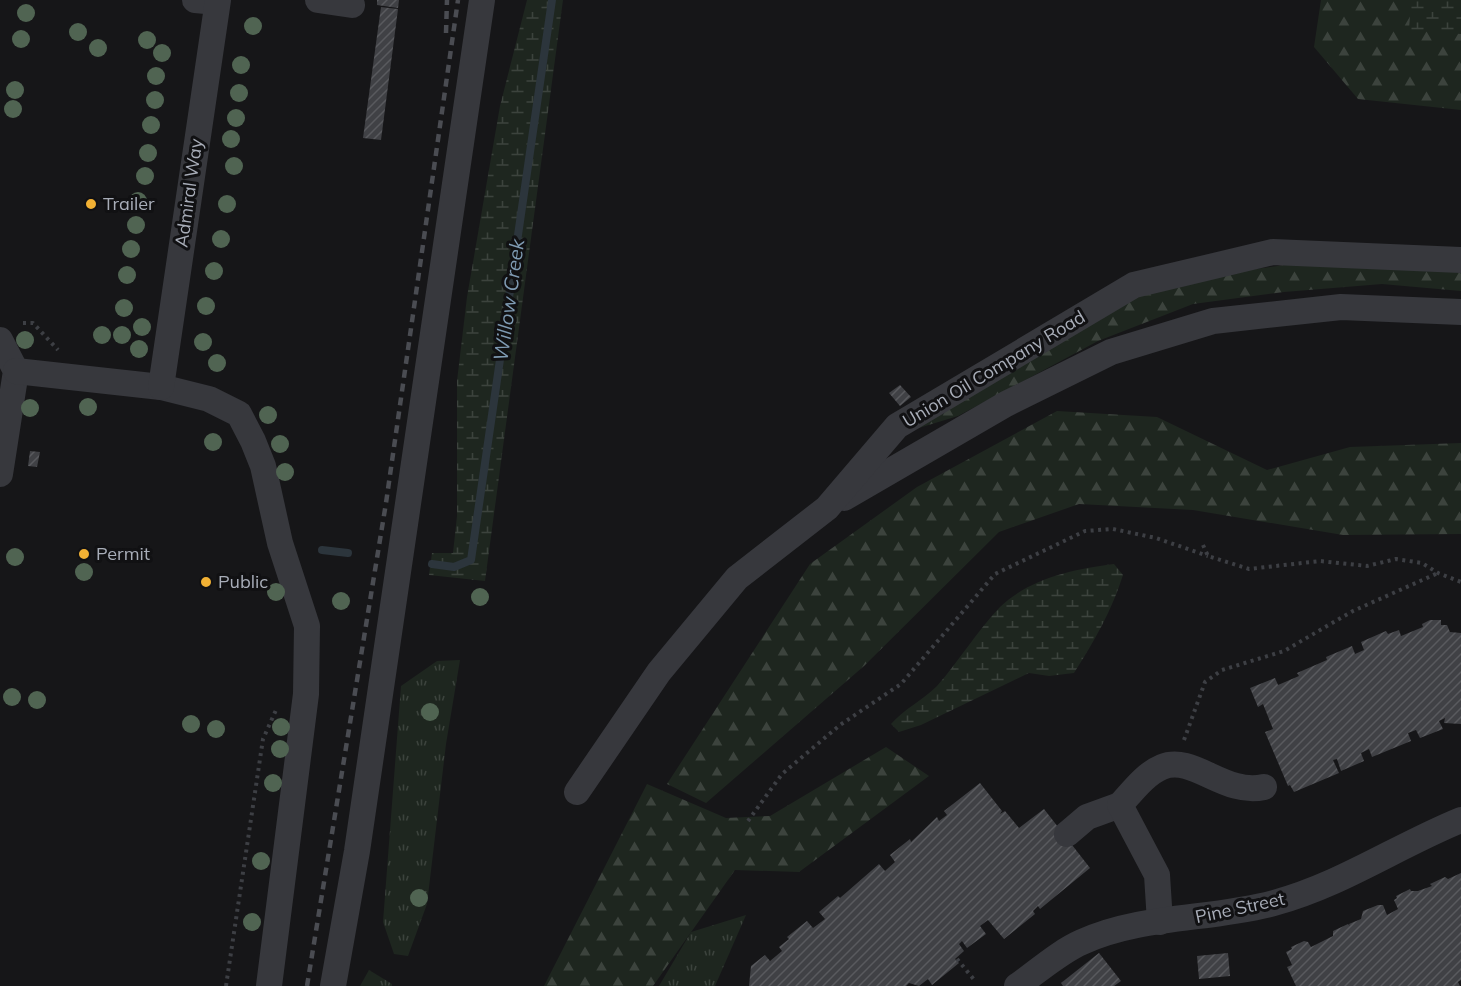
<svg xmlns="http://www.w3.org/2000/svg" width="1461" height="986" viewBox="0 0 1461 986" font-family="Mulish,sans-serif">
<defs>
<pattern id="grass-tufts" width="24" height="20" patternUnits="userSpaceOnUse" patternTransform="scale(1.5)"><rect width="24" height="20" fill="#1e261f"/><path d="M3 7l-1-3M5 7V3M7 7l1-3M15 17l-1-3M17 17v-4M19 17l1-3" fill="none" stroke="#3c433d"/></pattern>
<pattern id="forest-firs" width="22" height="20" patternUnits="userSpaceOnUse" patternTransform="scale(1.5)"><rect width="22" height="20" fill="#1e261f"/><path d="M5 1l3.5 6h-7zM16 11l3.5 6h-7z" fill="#3c433d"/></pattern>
<pattern id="wetland-marsh" width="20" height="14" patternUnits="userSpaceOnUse" patternTransform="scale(1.5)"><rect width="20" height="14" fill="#1e261f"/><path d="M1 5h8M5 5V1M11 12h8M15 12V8" fill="none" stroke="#3c433d"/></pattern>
<pattern id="building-hatch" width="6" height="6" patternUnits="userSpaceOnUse" patternTransform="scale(1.5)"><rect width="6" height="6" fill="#404145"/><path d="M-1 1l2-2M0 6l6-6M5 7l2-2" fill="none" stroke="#595a5e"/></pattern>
</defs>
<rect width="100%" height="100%" fill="#161618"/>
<g fill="url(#grass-tufts)">
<polygon points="460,660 446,744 427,904 408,956 394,954 383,922 401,686 437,661"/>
<polygon points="746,915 715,986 659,986 691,932"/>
<polygon points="369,970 392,984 392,986 360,986"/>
</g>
<g fill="url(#forest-firs)">
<polygon points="1321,0 1423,0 1461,19 1461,110 1358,99 1314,47"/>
<polygon points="1306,262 1427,268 1461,273 1461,291 1382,284 1284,292 1193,304 1098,341 958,416 909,431 1132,296 1213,275"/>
<polygon points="1057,411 1157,417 1267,470 1350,447 1461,443 1461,534 1343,535 1193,510 1079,504 999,532 864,666 706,803 667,784 810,564 917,487"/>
<polygon points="886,747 929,776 799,872 735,870 653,986 544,986 647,784 726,818 770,816"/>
</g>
<g fill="url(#wetland-marsh)">
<polygon points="527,0 563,0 485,581 429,575 432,553 453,553 457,516 457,381 467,297 500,106"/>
<polygon points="1411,0 1461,0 1461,34 1409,30"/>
<path d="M1114 564 1123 575C1112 610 1094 642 1074 673L1049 676 1029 673 921 725 899 732 891 724C904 709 923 700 937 686 959 661 977 631 1000 607 1030 578 1075 569 1114 564Z"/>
</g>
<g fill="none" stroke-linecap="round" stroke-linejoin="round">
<g stroke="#2c353c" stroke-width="8">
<polyline points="322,550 348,553"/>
<polyline points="432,564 454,567 471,560 552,0"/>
</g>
</g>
<g fill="url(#building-hatch)">
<polygon points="377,0 399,0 398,8 377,5"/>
<polygon points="381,7 398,9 381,140 363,138"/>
<polygon points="900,385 911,397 900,406 889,393"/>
<polygon points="30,451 40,452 37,467 28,466"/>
<polygon points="1430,620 1441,620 1441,625 1447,625 1450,632 1461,633 1461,724 1444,723 1445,718 1439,721 1443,729 1420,738 1416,730 1408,733 1411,741 1372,757 1369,749 1361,753 1364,761 1341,771 1337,759 1333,760 1339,773 1294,792 1290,785 1288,786 1265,732 1273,729 1263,704 1258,707 1250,688 1275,678 1278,685 1299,676 1297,673 1327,660 1326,657 1352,646 1355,654 1364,650 1361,642 1386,631 1388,634 1399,630 1401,636 1423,627 1422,624"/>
<polygon points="980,783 1002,811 1000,814 1005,811 1019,828 1044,809 1090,868 1040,909 1038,906 1033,911 1035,914 1004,939 988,920 980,926 986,934 967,948 962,941 959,944 964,951 955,959 959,963 932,985 928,979 919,986 909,983 906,986 749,986 751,966 765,955 770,961 782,951 779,947 789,939 787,937 807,921 813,928 825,919 819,912 838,896 840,898 879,864 885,871 895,862 890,855 910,839 911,842 937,817 939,821 947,815 944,811"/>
<polygon points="1461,873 1461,980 1458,982 1460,986 1296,986 1287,967 1292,965 1286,952 1292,949 1291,947 1304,941 1308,942 1311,947 1333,936 1333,931 1348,924 1350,926 1349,924 1361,919 1363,911 1378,905 1383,905 1387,915 1398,909 1394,900 1397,898 1396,896 1410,889 1411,891 1418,891 1432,886 1430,884 1445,877 1448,879"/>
<polygon points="1099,953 1121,981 1114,986 1063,986 1061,983"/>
<polygon points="1228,953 1230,976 1199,979 1197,956"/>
</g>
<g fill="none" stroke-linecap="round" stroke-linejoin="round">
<g stroke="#3d3f44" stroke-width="4" stroke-dasharray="3 4.5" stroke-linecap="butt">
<polyline points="23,323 33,323 58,350"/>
<polyline points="1203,545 1208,556 1249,569 1320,561 1367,566 1396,559 1422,563 1438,573 1461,582"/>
<polyline points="1184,740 1205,682 1222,670 1284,651 1353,611 1438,573"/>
<polyline points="748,821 782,774 840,725 901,684 995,574 1085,531 1113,529 1156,538 1208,556"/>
<polyline points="957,959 976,982"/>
<polyline points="226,986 263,739 276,710"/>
</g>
<g stroke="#37383d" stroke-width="26">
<polyline points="195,0 217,2"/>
<polyline points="318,0 352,5"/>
<polyline points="0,340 16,371 0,474"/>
<polyline points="16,371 161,387 209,399 239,414 253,441 263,466 280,543 307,626 306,694 269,986"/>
<polyline points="161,387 218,0"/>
<polyline points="844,498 1006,404 1111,352 1213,321 1341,307 1461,312"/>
<polyline points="577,792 659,672 737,578 827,508 897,426 1134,285 1273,252 1461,260"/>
<polyline points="1067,834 1087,817 1120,805"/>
<path d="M1160 922 1157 875 1120 805C1132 792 1145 774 1162 767 1193 754 1224 796 1264 787"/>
<polyline points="333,986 357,851 482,0"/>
<path d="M1017 986C1037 972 1059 952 1082 942 1141 915 1211 920 1274 903 1341 885 1397 846 1461 820"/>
</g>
<g stroke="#4a4c52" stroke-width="4.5" stroke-dasharray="8 6" stroke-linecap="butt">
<polyline points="446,33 447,0"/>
<polyline points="307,986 386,503 458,0"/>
</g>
</g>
<g fill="#506452">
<circle cx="26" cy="13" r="9"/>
<circle cx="253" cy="26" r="9"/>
<circle cx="78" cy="32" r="9"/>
<circle cx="21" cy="39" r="9"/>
<circle cx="147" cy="40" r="9"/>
<circle cx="98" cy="48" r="9"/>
<circle cx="162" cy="53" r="9"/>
<circle cx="241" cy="65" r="9"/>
<circle cx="156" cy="76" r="9"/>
<circle cx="15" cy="90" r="9"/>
<circle cx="239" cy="93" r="9"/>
<circle cx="155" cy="100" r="9"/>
<circle cx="13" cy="109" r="9"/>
<circle cx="236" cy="118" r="9"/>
<circle cx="151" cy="125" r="9"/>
<circle cx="231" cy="139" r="9"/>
<circle cx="148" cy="153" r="9"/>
<circle cx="234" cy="166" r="9"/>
<circle cx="145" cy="176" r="9"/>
<circle cx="138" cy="201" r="9"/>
<circle cx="227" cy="204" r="9"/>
<circle cx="136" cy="225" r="9"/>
<circle cx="221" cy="239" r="9"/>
<circle cx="131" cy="249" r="9"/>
<circle cx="214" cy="271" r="9"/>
<circle cx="127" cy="275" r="9"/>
<circle cx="206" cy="306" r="9"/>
<circle cx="124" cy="308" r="9"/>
<circle cx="142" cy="327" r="9"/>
<circle cx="102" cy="335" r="9"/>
<circle cx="122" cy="335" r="9"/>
<circle cx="25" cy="340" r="9"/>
<circle cx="203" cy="342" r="9"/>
<circle cx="139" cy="349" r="9"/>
<circle cx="217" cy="363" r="9"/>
<circle cx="88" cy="407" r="9"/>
<circle cx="30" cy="408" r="9"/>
<circle cx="268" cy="415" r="9"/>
<circle cx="213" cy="442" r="9"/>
<circle cx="280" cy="444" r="9"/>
<circle cx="285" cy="472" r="9"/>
<circle cx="15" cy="557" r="9"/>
<circle cx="84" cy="572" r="9"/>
<circle cx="276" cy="592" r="9"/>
<circle cx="480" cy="597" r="9"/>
<circle cx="341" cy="601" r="9"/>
<circle cx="12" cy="697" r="9"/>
<circle cx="37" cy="700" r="9"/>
<circle cx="430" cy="712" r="9"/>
<circle cx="191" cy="724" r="9"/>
<circle cx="281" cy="727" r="9"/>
<circle cx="216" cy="729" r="9"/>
<circle cx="280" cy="749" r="9"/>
<circle cx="273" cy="783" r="9"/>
<circle cx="261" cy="861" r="9"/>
<circle cx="419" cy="898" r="9"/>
<circle cx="252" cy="922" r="9"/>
</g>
<g fill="#f2b134" stroke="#111113" stroke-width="2">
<circle cx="91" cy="204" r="6"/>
<circle cx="84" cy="554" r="6"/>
<circle cx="206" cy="582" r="6"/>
</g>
<g text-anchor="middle" stroke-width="6" stroke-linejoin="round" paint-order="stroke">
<g font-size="18" fill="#a8adb8" stroke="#111113">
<text transform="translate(189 193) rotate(-82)" y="6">Admiral Way</text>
<text transform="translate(994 369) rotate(-31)" y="6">Union Oil Company Road</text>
<text transform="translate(1240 908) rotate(-12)" y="6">Pine Street</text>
</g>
<g font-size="18" fill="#a8adb8" stroke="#111113" text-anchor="start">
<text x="103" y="210">Trailer</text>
<text x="96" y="560">Permit</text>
<text x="218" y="588">Public</text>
</g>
<g font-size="20" font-style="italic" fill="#7f9bb3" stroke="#111113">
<text transform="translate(509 300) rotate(-82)" y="7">Willow Creek</text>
</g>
</g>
</svg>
